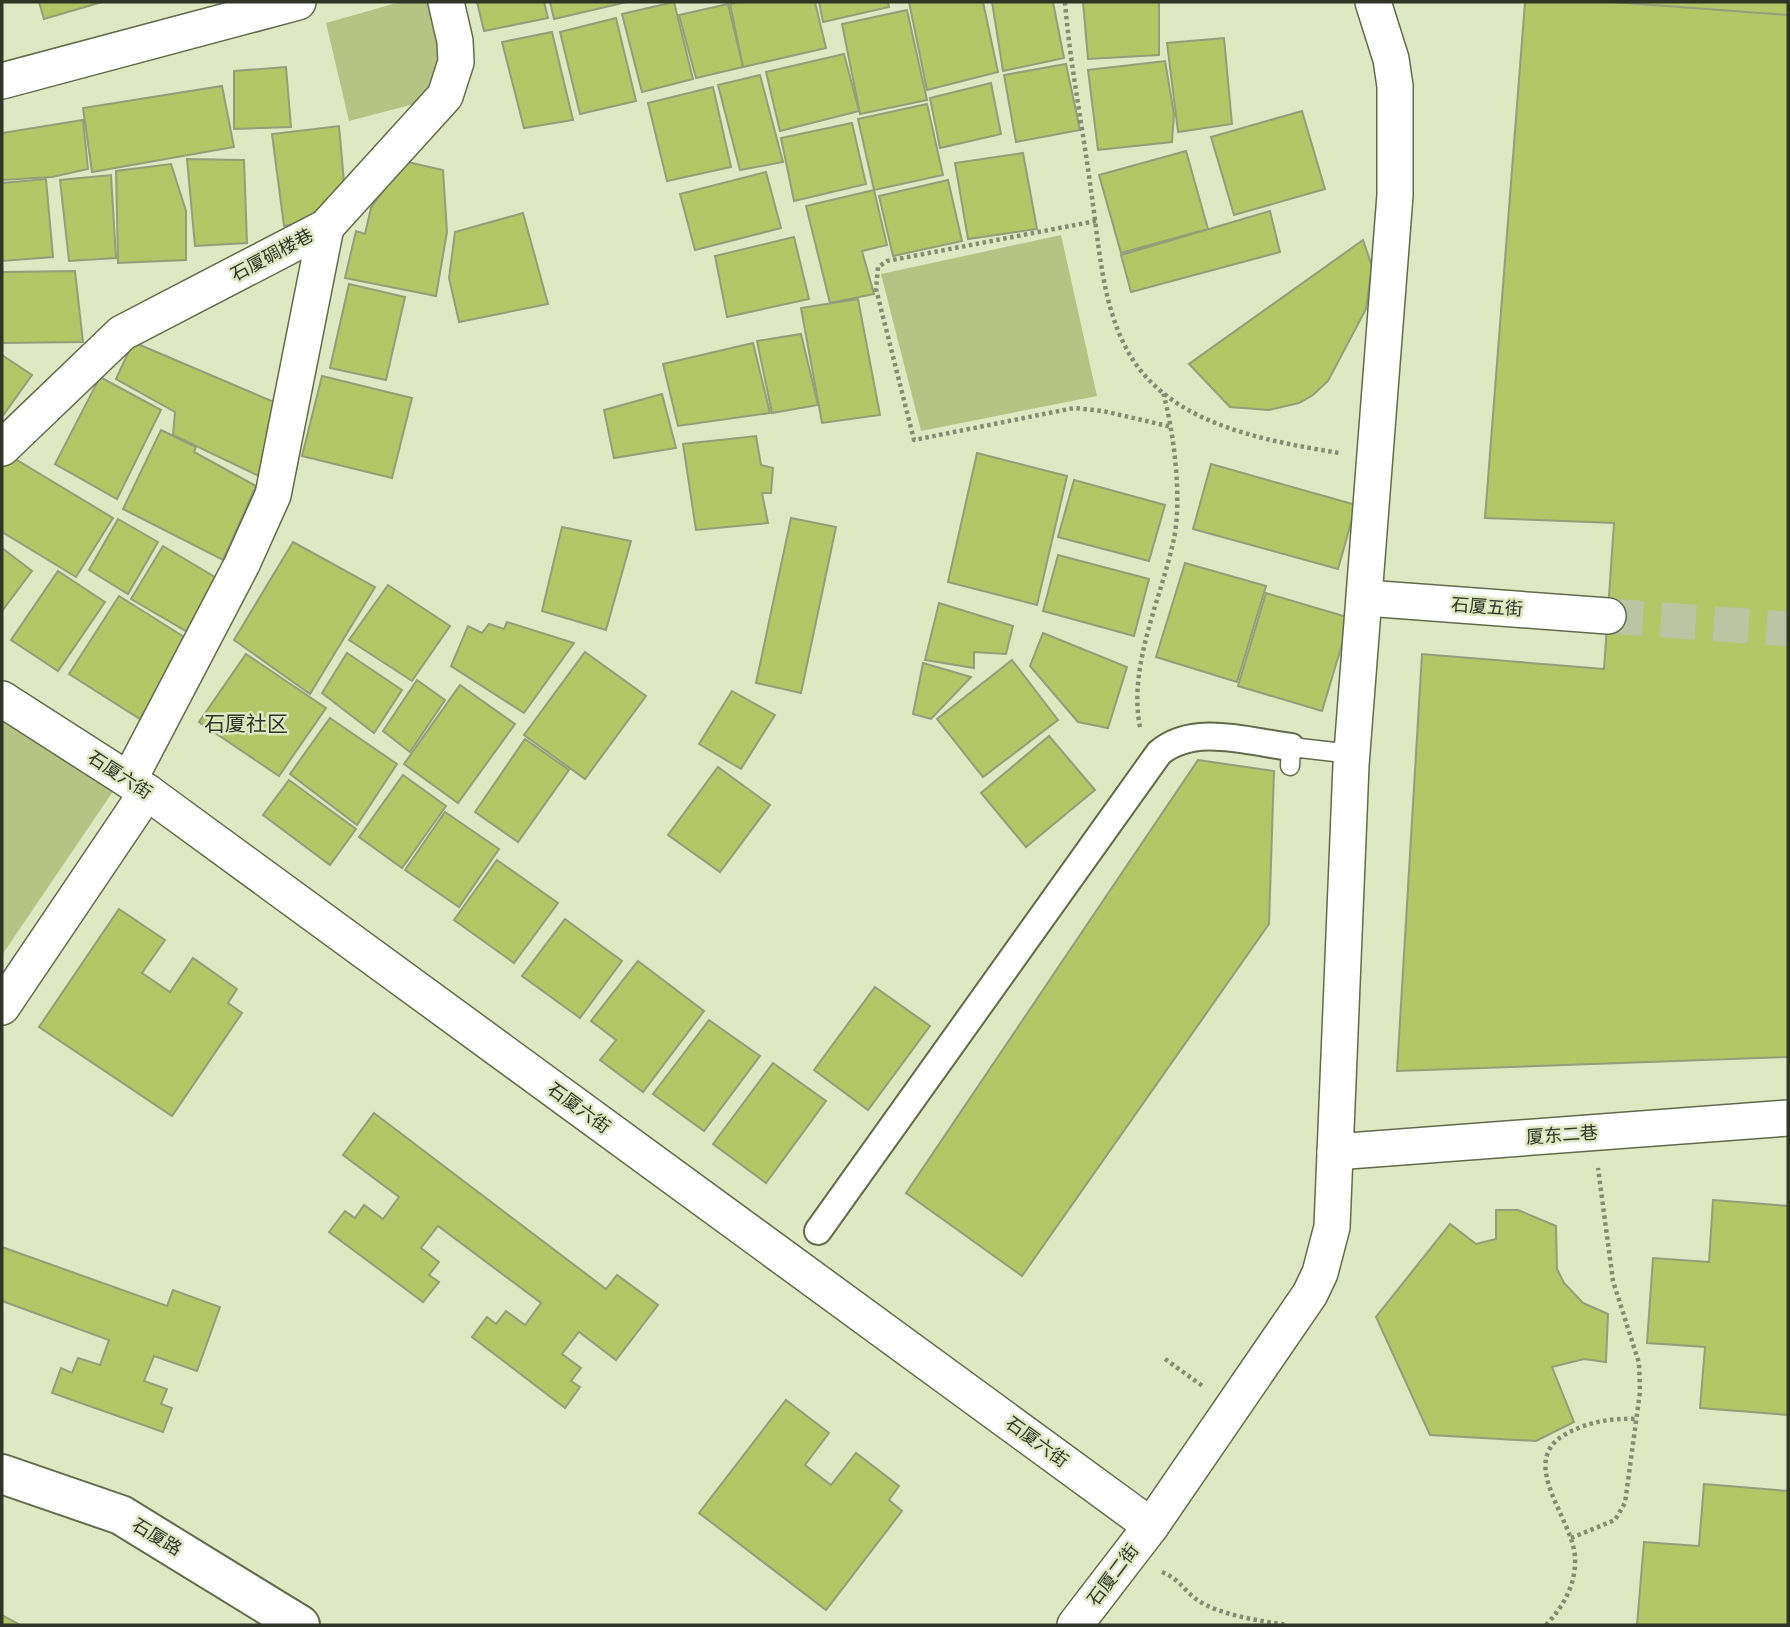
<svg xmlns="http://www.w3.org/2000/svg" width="1790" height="1627" viewBox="0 0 1790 1627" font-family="Figtree,'Noto Sans SC',sans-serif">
<rect width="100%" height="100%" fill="#e0e8c3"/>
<g fill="#b6c385">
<polygon points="400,2 433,2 444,54 431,86 418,103 349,121 326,23"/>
<polygon points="1061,235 1097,396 921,431 881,274"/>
<polygon points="2,719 114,790 2,955"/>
</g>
<g fill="#b5c666" stroke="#959d7a" stroke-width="2">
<polygon points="39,2 102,2 44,19"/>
<polygon points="477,2 544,2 548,18 484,31"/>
<polygon points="550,2 627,2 554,19"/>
<polygon points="674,2 693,79 642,92 622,14"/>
<polygon points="740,2 815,2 826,48 743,67 730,4"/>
<polygon points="819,2 888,2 889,7 823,22"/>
<polygon points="909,2 983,2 998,72 927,90"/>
<polygon points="992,2 1053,2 1064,58 1003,71"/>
<polygon points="1083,2 1159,2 1159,55 1088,59"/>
<polygon points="1525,2 1788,2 1788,1057 1397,1071 1422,654 1604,669 1614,523 1485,518"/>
<polygon points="1612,2 1788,2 1788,15"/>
<polygon points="728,4 743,67 696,78 679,15"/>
<polygon points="907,10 927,100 860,114 842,24"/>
<polygon points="616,18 636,101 580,114 560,32"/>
<polygon points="552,32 573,120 524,128 502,42"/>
<polygon points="1224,38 1232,124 1178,132 1167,43"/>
<polygon points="844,54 859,111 780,131 766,72"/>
<polygon points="1165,61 1174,114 1172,142 1098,150 1088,70"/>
<polygon points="1066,64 1080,130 1016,142 1004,75"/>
<polygon points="286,67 291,127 234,129 234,71"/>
<polygon points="760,75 783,162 740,170 718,85"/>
<polygon points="991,83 1001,134 940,148 930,98"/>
<polygon points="222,86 234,147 92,172 83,108"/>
<polygon points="713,87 731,167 667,181 648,103"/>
<polygon points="927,104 943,175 874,190 858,119"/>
<polygon points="1302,111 1325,189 1234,215 1211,137"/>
<polygon points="83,120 88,169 52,177 2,180 2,133"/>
<polygon points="852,123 866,184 794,201 781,138"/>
<polygon points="339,126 345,193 323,219 284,226 272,134"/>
<polygon points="1186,151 1208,229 1121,253 1099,175"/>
<polygon points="1023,153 1037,229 968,239 955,163"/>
<polygon points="187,159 244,160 247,243 195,246"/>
<polygon points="403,161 443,170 447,232 436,296 345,278 356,231 365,234 371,208"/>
<polygon points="171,164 186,211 186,260 118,263 116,171"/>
<polygon points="766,172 781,228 695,250 680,194"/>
<polygon points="111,175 116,258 69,261 60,180"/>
<polygon points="46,179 53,257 2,261 2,183"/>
<polygon points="948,180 962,241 893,256 879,196"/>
<polygon points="874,190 887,245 862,251 874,294 830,303 806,206"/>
<polygon points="1270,211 1280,252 1131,292 1121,255"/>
<polygon points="523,213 548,304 459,322 449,278 455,232"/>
<polygon points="794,237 809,299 727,317 715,256"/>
<polygon points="1363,240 1372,266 1366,309 1328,381 1313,395 1299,403 1269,410 1230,407 1189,364"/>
<polygon points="75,271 83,342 2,343 2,272"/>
<polygon points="349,284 405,297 386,380 330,368"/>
<polygon points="858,299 880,415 822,423 801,308"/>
<polygon points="801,334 818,405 772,413 757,341"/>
<polygon points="133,342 288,408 261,477 173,435 175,412 116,379"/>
<polygon points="753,343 770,413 678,426 663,364"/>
<polygon points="2,355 32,375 2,417"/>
<polygon points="322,376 412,398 392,478 302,456"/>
<polygon points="100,377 161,410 117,499 55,464"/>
<polygon points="662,394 676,448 614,458 604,410"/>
<polygon points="161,430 196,447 194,452 256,486 223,560 123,509"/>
<polygon points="756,436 761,465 773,468 771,493 762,493 768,523 696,530 683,444"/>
<polygon points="977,453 1067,476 1037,605 948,582"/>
<polygon points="12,457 113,518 76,577 2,532 2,466"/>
<polygon points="1211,464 1356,505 1338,569 1193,529"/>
<polygon points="1074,480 1165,505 1149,561 1058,537"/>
<polygon points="791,518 836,527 801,693 756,683"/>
<polygon points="118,519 158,542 128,594 89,570"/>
<polygon points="562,527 631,541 606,630 542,611"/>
<polygon points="293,542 375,587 310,694 234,640"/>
<polygon points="163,546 220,580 191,634 131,599"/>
<polygon points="2,548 32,571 2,611"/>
<polygon points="1058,555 1149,579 1134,636 1043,611"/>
<polygon points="1185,563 1266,586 1237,682 1156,657"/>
<polygon points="58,571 105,602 58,671 11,640"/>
<polygon points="388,585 450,626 412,681 349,640"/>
<polygon points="1266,593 1350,618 1322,711 1238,686"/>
<polygon points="119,596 189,640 140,719 69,674"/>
<polygon points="939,603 1013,626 1006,654 974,652 974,668 925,660"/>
<polygon points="507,622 574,643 524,713 451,666 468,626 482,633 489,624 504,629"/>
<polygon points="1043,633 1127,667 1108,728 1078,722 1030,666"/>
<polygon points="585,652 646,696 585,779 524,735"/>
<polygon points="347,653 402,690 374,733 322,693"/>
<polygon points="246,654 326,708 279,776 199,722"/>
<polygon points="1012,660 1058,720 983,777 937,719"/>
<polygon points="923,663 971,677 931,719 913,714"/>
<polygon points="417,680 445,700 410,752 383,731"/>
<polygon points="460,685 515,724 458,803 404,764"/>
<polygon points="732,691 775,715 741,769 699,744"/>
<polygon points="330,718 397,764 357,825 290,774"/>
<polygon points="1049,736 1095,790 1026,847 981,793"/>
<polygon points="525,739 569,770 518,842 475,812"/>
<polygon points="1198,760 1274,771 1269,924 1022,1276 906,1193"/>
<polygon points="718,767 770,805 720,872 668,835"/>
<polygon points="403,775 446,806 402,868 359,837"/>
<polygon points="289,780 356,829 330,865 263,815"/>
<polygon points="445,812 499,849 459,907 405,870"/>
<polygon points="497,860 558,903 514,963 454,920"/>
<polygon points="119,909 165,940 142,973 170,992 193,958 237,989 228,1003 242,1013 172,1116 39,1027"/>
<polygon points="565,919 622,961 580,1018 522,976"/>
<polygon points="638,961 704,1011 643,1092 600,1060 616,1040 591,1021"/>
<polygon points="875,987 930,1026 868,1110 814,1070"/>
<polygon points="709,1020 760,1056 704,1131 653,1094"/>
<polygon points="773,1063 826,1101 766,1183 713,1144"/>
<polygon points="374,1113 606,1289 617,1275 658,1305 616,1360 579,1332 562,1354 581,1368 571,1381 580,1387 565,1408 472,1337 487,1317 496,1324 506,1311 525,1325 541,1303 438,1226 421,1248 439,1262 429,1275 439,1282 423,1302 329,1232 345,1211 355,1218 364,1205 383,1219 399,1197 343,1155"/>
<polygon points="1713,1200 1788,1206 1788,1415 1700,1408 1705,1347 1647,1343 1653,1258 1709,1262"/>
<polygon points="1496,1210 1518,1210 1556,1226 1557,1269 1564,1283 1583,1303 1608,1314 1606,1362 1584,1359 1552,1367 1574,1422 1536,1441 1430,1435 1376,1317 1450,1224 1476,1244 1496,1239"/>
<polygon points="2,1247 167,1306 173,1290 220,1307 197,1371 154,1356 144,1381 167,1389 161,1404 172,1408 163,1432 52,1393 61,1368 72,1373 78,1358 100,1365 109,1340 2,1301"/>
<polygon points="786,1400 829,1433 805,1465 831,1485 856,1453 899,1486 889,1500 902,1511 826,1610 699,1513"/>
<polygon points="1704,1484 1788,1491 1788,1625 1637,1625 1644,1542 1699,1546"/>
<polygon points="2,1615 20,1625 2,1625"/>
</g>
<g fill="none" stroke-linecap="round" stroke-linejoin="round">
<polyline stroke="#bdc4a4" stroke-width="35" stroke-dasharray="35 18" stroke-linecap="butt" points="1608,616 1788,629"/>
<defs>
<polyline id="service" points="1290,766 1291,747 1352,754"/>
<path id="pedestrian" d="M818 1231 1159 753C1194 723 1249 742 1291 747"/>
<g id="minor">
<polyline points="2,81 298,2"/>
<polyline points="2,448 122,333 326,227 445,96 456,62 455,41 446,2"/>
<polyline points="1366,598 1608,616"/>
<polyline points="2,699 147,792 1151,1526"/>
<polyline points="129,780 242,564 273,495 326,227"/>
<polyline points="2,1007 147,792"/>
<polyline points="1335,1152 1788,1118"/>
<polyline points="1075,1625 1151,1526 1310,1294 1320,1273 1332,1227 1351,765 1395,195 1395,86 1391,59 1373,2"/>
</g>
<polyline id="tertiary" points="2,1474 121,1515 300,1625"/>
</defs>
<use href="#service" stroke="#636a4a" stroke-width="21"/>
<use href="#pedestrian" stroke="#636a4a" stroke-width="30"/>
<use href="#minor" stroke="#636a4a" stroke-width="38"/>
<use href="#tertiary" stroke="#636a4a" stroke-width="42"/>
<g stroke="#868c72" stroke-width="4.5" stroke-dasharray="3.5 3.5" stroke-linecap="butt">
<path d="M1065 2C1070 65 1083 128 1091 191 1099 242 1101 299 1125 346 1164 424 1262 440 1339 453"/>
<polyline points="1096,221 887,261 878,267 876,289 914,440 1074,408 1103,411 1172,427"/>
<path d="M1140 727C1128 667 1160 601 1173 543 1183 501 1174 433 1163 392"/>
<polyline points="1165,1359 1204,1387"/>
<polyline points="1571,1538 1615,1520 1625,1503 1640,1392 1639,1363 1613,1281 1598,1168"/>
<path d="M1162 1572C1178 1578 1184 1590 1196 1599 1218 1615 1261 1621 1287 1625"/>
<path d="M1546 1625C1563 1607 1576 1585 1575 1558 1574 1520 1517 1463 1564 1435 1587 1422 1610 1418 1636 1419"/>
</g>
<use href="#service" stroke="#fff" stroke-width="18"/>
<use href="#pedestrian" stroke="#fff" stroke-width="26"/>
<use href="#minor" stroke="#fff" stroke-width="35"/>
<use href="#tertiary" stroke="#fff" stroke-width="38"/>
</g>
<g text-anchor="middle" stroke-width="5" stroke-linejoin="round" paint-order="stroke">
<g font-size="18" fill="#313526" stroke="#e0e8c3">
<text transform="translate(272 255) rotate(-28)" y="6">石厦碉楼巷</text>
<text transform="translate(1487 607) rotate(4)" y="6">石厦五街</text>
<text transform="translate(120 775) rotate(33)" y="6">石厦六街</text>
<text transform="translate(579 1108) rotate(36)" y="6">石厦六街</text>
<text transform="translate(1562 1135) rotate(-4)" y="6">厦东二巷</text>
<text transform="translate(1037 1442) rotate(36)" y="6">石厦六街</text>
<text transform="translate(157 1537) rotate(31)" y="6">石厦路</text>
<text transform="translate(1113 1575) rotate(-53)" y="6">石厦二街</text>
</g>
<g font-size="21" fill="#313526" stroke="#e0e8c3">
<text x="246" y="731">石厦社区</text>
</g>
</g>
<rect width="1790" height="1627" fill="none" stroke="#313526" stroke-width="7"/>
</svg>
